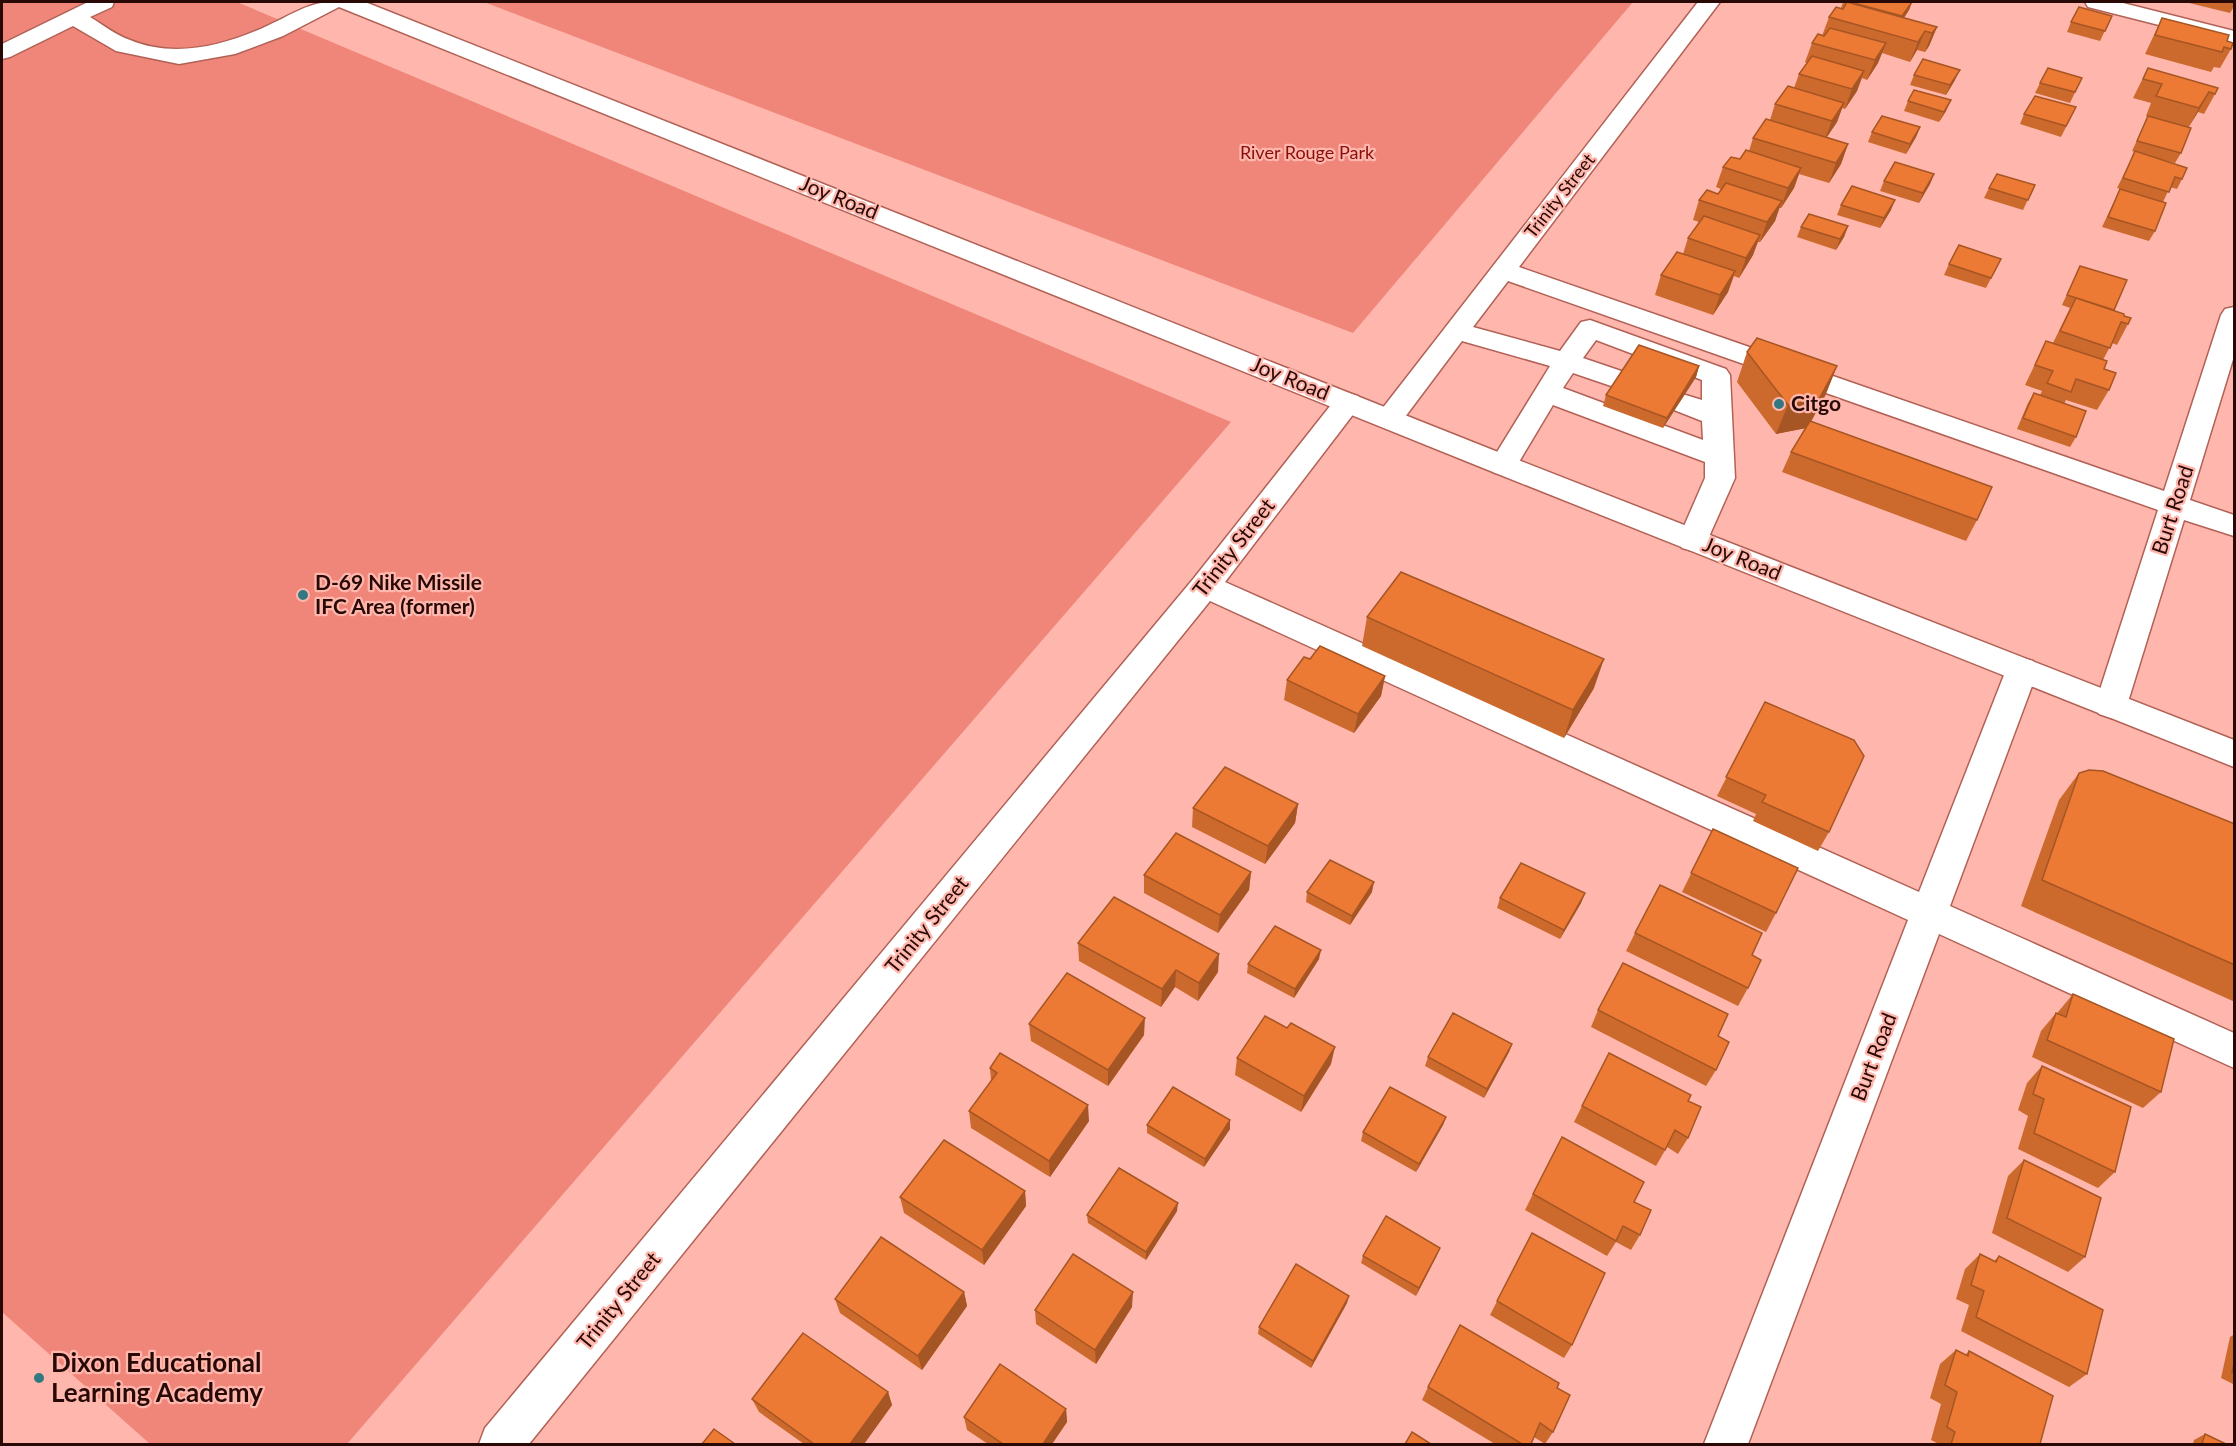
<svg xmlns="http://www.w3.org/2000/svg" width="2236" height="1446" viewBox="0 0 2236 1446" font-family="Lato,sans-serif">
<rect width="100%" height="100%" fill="#ffb7ad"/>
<g fill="#ef8679">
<polygon points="2,2 237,2 1231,422 347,1444 150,1444 2,1312"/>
<polygon points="484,2 1633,2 1353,333"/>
</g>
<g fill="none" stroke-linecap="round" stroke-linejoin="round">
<defs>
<g id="minor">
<path d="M88 2H114L112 7 90 17C103 25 116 35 130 40 175 59 227 45 269 25 296 13 310 0 342 2L339 7 283 36 235 54 179 64 116 51 73 26 10 57 2 59V44Z"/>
<path d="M1698 2H1720L1519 267 2164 491 2221 315 2225 309 2234 307V356L2190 500 2234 515V536L2184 520 2127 705 2123 714 2111 718 2099 714 2095 705 2158 510 1508 281 1473 327 1560 351 1581 322 1590 320 1726 369 1730 375 1735 478 1704 548 1693 551 1682 548 1678 540 1705 478V462L1553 405 1513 472 1503 475 1493 472 1489 465 1550 366 1462 341 1399 425 1389 427 1379 425 1375 418ZM1596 340 1702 380V400L1679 393 1669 396 1665 402 1669 408 1702 421 1703 440 1563 388 1573 373 1620 389 1630 386 1634 380 1630 374 1583 358Z"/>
<polygon points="2085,2 2119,2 2234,31 2234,44 2088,7"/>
<polygon points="1348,393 1358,396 1362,402 1358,408 1225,582 1919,892 2006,670 2011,661 2022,658 2033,661 2038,670 1950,906 2234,1033 2234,1068 1939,934 1748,1444 1704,1444 1908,920 1210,601 529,1444 479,1444 485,1428 1194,578 1338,396"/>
</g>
<polygon id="major" points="336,2 365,2 1513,458 2234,740 2234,767 1493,472 339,7"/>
</defs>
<use href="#minor" stroke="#b26156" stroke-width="3"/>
<use href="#major" stroke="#b26156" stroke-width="3"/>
<use href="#minor" fill="#fff" fill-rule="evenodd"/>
<use href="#major" fill="#fff" fill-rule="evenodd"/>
</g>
<g fill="#cc692d">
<polygon points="1843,2 1912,2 1909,10 1904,18 1937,27 1929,46 1925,52 1917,50 1910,62 1882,53 1878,63 1867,80 1862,78 1857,91 1845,109 1842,108 1837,122 1827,137 1848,144 1841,164 1829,183 1799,174 1794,188 1781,208 1779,208 1775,221 1760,242 1758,242 1753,255 1739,278 1734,276 1728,292 1713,315 1655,295 1661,275 1683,254 1688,238 1699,222 1693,220 1699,200 1718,194 1721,189 1716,187 1723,167 1740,159 1749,151 1753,138 1770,120 1775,104 1794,88 1799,74 1807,63 1805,62 1812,43 1822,36 1829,17 1841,8"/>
<polygon points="2185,2 2235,2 2235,5 2230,13"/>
<polygon points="2112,16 2100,41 2067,32 2071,22"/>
<polygon points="2162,18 2227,41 2231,49 2220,68 2214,67 2211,72 2145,54"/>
<polygon points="2148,68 2215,94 2204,114 2198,112 2188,128 2181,153 2175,163 2151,157 2182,179 2177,189 2170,187 2163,202 2117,188 2135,152 2132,151 2148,117 2146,116 2151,103 2133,98"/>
<polygon points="1914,75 1955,80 1946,95 1910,85"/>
<polygon points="2082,78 2070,103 2035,93 2040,83"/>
<polygon points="1908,101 1946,111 1939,122 1904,111"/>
<polygon points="2076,107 2061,137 2020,124 2024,114"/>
<polygon points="1920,127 1916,137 1906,154 1868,142 1872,132"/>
<polygon points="1934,174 1930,184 1919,203 1880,191 1884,181"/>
<polygon points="2035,185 2023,210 1984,198 1989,188"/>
<polygon points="2120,189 2155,231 2149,241 2102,227"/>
<polygon points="1841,205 1891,210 1880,228 1837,215"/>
<polygon points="1848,226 1844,237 1836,250 1797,237 1801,227"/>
<polygon points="2001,259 1986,288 1944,275 1949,264"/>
<polygon points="2080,266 2114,310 2124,316 2128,324 2117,345 2112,343 2103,360 2104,369 2109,390 2097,410 2066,400 2064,404 2076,437 2070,447 2017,429 2028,403 2034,393 2040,395 2042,391 2025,385 2046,341 2053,343 2070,308 2062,305"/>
<polygon points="1747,352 1837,366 1825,396 1811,422 1977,520 1966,541 1782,472 1791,452 1805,428 1776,434 1737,382"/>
<polygon points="1699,366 1696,377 1663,428 1603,406 1606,395"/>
<polygon points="1367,617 1594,688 1564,738 1362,646"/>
<polygon points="1310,659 1385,676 1381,696 1354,733 1284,700 1287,680"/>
<polygon points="1765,702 1829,832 1818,851 1753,821 1756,814 1717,796"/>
<polygon points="2079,773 2235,824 2235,1002 2021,906 2059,800"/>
<polygon points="1298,804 1295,823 1265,864 1192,827 1193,808"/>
<polygon points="1713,829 1776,913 1766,932 1682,892"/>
<polygon points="1251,872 1249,890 1218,933 1144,893 1144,875"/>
<polygon points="1307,892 1372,892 1350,925 1306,902"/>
<polygon points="1585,893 1581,903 1560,939 1497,908 1500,898"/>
<polygon points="1635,933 1752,955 1748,988 1738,1006 1626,951"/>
<polygon points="1078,943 1218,972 1198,1001 1175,987 1161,1007 1079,961"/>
<polygon points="1319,959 1294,998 1247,973 1248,964"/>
<polygon points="2073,994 2161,1092 2143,1108 2032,1057 2041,1031 2056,1013 2057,1014 2058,1012"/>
<polygon points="1598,1010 1718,1036 1716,1070 1706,1086 1591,1027"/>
<polygon points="1029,1024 1144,1035 1108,1086 1031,1041"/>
<polygon points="1512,1044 1509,1052 1484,1098 1425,1066 1428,1057"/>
<polygon points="1237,1058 1331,1064 1301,1112 1235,1075"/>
<polygon points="2042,1066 2115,1172 2098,1188 2018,1149 2028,1116 2018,1110 2027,1083"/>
<polygon points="990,1068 1089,1121 1050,1177 971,1128 969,1111 991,1081"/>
<polygon points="1688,1101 1688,1138 1678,1154 1667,1147 1656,1166 1574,1122 1582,1106"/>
<polygon points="1446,1117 1443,1125 1416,1172 1361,1141 1363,1132"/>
<polygon points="1230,1120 1230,1129 1204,1167 1147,1133 1147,1125"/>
<polygon points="2024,1160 2085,1257 2068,1272 1992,1233 2008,1176"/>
<polygon points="1025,1191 1026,1206 984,1265 904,1213 900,1197"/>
<polygon points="1533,1194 1634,1202 1640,1235 1631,1250 1616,1242 1607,1256 1525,1210"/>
<polygon points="1177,1211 1146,1260 1088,1223 1087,1215"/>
<polygon points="1532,1233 1572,1345 1564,1358 1490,1315"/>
<polygon points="1980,1254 1994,1261 1999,1256 2087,1374 2069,1387 1961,1331 1969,1305 1956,1299 1965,1269"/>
<polygon points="1437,1255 1416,1296 1361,1263 1363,1256"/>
<polygon points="964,1292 967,1306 922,1370 840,1313 835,1299"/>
<polygon points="1347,1303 1311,1368 1258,1334 1259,1327"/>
<polygon points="1132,1307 1096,1364 1036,1324 1035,1310"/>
<polygon points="2235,1334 2235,1385 2221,1378 2230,1337"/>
<polygon points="1956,1350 1965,1355 1969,1351 2040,1444 1939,1444 1931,1440 1941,1404 1930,1398 1940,1364"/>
<polygon points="1428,1387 1557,1388 1553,1432 1545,1444 1534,1437 1531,1444 1495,1444 1422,1400"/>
<polygon points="888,1392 892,1405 864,1444 804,1444 759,1412 752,1399"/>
<polygon points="1066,1409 1067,1422 1052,1444 988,1444 967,1430 964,1417"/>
<polygon points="2205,1434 2226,1444 2193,1444 2194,1440"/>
</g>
<g fill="#a65524">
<polygon points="1912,2 1909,10 1898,26 1902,16"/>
<polygon points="1937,27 1929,46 1925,52 1932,33"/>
<polygon points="1925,31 1917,50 1910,62 1918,42"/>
<polygon points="1886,43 1878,63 1867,80 1875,60"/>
<polygon points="1960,70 1955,80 1946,95 1950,85"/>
<polygon points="1864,71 1857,91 1845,109 1852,89"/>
<polygon points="2209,92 2198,112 2188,128 2199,108"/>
<polygon points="1951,100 1946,111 1939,122 1944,112"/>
<polygon points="1844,103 1837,122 1824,141 1832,121"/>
<polygon points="1920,127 1916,137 1906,154 1910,144"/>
<polygon points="1848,144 1841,164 1829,183 1836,163"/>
<polygon points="1801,168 1794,188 1781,208 1788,188"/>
<polygon points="1934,174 1930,184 1919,203 1923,193"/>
<polygon points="1895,200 1891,210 1880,228 1884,218"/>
<polygon points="1782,201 1775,221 1760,242 1767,222"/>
<polygon points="1848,226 1844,237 1836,250 1840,239"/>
<polygon points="1760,235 1753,255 1739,278 1746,258"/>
<polygon points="1735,271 1728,292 1713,315 1720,295"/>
<polygon points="1699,366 1696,377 1663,428 1667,418"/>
<polygon points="1837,366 1825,396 1807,428 1776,434 1788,405"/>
<polygon points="1604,659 1594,688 1564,738 1573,710"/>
<polygon points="1385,676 1381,696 1354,733 1358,714"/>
<polygon points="1298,804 1295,823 1265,864 1268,846"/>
<polygon points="1251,872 1249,890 1218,933 1220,915"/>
<polygon points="1374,882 1372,892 1350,925 1352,916"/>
<polygon points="1585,893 1581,903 1560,939 1564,930"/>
<polygon points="1321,950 1319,959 1294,998 1295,989"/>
<polygon points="1219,954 1218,972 1198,1001 1199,983"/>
<polygon points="1176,970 1175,987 1161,1007 1162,989"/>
<polygon points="1145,1018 1144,1035 1108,1086 1108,1070"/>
<polygon points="1512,1044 1509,1052 1484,1098 1487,1089"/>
<polygon points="1335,1047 1331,1064 1301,1112 1304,1096"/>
<polygon points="1088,1105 1089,1121 1050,1177 1049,1161"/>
<polygon points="1446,1117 1443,1125 1416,1172 1419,1164"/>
<polygon points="1230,1120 1230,1129 1204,1167 1205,1159"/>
<polygon points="1025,1191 1026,1206 984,1265 982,1250"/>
<polygon points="1178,1203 1177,1211 1146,1260 1146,1252"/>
<polygon points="1440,1248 1437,1255 1416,1296 1419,1288"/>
<polygon points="964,1292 967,1306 922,1370 918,1356"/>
<polygon points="1133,1292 1132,1307 1096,1364 1095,1350"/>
<polygon points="1349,1296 1347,1303 1311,1368 1313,1361"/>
<polygon points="888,1392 892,1405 864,1444 850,1444"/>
<polygon points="1066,1409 1067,1422 1052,1444 1043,1444"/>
</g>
<g fill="#ed7a34" stroke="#a65524" stroke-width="1.5">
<polygon points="1847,2 1937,27 1932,33 1925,31 1918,42 1829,17 1836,7 1843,9"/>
<polygon points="1850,2 1912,2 1902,16"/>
<polygon points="2079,7 2112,16 2105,31 2071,22"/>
<polygon points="2162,18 2229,35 2227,41 2233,43 2231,49 2224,47 2222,52 2155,35"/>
<polygon points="1830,28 1886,43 1875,60 1812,43 1818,34 1824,36"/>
<polygon points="1812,56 1864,71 1852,89 1799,74"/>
<polygon points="1923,59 1960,70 1950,85 1914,75"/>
<polygon points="2048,68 2082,78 2075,92 2040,83"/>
<polygon points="2148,68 2218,88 2215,94 2209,92 2199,108 2156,96 2162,84 2143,79"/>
<polygon points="1788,86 1844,103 1832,121 1775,104"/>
<polygon points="1914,90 1951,100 1944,112 1908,101"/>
<polygon points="2035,96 2076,107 2066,126 2024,114"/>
<polygon points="1882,116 1920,127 1910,144 1872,132"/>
<polygon points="2148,116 2191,128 2181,153 2137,141"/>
<polygon points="1766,119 1848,144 1836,163 1753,138"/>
<polygon points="1746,150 1801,168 1788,188 1723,167 1731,157 1740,159"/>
<polygon points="2135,151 2187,168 2182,179 2175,177 2169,192 2123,178"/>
<polygon points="1895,162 1934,174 1923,193 1884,181"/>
<polygon points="1997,174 2035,185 2028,200 1989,188"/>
<polygon points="1726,183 1782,201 1767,222 1699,200 1707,190 1718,194"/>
<polygon points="1852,186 1895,200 1884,218 1841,205"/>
<polygon points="2120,189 2166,203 2155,231 2108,217"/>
<polygon points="1809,214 1848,226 1840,239 1801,227"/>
<polygon points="1704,216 1760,235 1746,258 1688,238"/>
<polygon points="1959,245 2001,259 1991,278 1949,264"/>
<polygon points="1677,252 1735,271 1720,295 1661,275"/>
<polygon points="2080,266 2127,280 2114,310 2067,295"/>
<polygon points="2076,298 2124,314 2124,316 2131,318 2128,324 2121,322 2110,348 2060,331"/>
<polygon points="1757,338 1837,366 1819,399 1788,405 1747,352"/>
<polygon points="2046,341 2107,361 2104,369 2116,373 2109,390 2076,379 2071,392 2047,383 2053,371 2035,365"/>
<polygon points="1639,345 1699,366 1667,418 1606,395"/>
<polygon points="2034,393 2086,411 2076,437 2023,418"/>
<polygon points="1810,421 1992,487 1977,520 1791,452"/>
<polygon points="1401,572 1604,659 1573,710 1367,617"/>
<polygon points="1320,646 1385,676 1358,714 1287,680 1304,657 1310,659"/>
<polygon points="1765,702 1854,740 1864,756 1829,832 1762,802 1766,795 1726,777"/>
<polygon points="1225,767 1298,804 1268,846 1193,808"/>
<polygon points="2089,770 2103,771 2235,824 2235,965 2042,880 2079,773"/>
<polygon points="1713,829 1798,868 1776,913 1691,873"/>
<polygon points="1176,833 1251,872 1220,915 1144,875"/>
<polygon points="1330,860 1374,882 1352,916 1307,892"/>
<polygon points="1521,863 1585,893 1564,930 1500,898"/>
<polygon points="1660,885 1762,933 1752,955 1761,960 1748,988 1635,933"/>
<polygon points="1114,897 1219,954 1199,983 1176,970 1162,989 1078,943"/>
<polygon points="1275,926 1321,950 1295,989 1248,964"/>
<polygon points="1623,963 1728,1014 1718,1036 1729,1042 1716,1070 1598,1010"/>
<polygon points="1067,973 1145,1018 1108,1070 1029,1024"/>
<polygon points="2073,994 2174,1039 2161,1092 2047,1040 2056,1013 2066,1017"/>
<polygon points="1453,1013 1512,1044 1487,1089 1428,1057"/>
<polygon points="1265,1016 1287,1028 1291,1023 1335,1047 1304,1096 1237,1058"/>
<polygon points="1000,1053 1088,1105 1049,1161 969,1111 997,1073 990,1068"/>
<polygon points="1609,1053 1691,1095 1688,1101 1701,1107 1688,1138 1675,1130 1665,1150 1582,1106"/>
<polygon points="2042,1066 2131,1107 2115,1172 2034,1133 2044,1099 2033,1094"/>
<polygon points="1173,1087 1230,1120 1205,1159 1147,1125"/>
<polygon points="1390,1087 1446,1117 1419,1164 1363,1132"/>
<polygon points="1562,1137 1644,1182 1634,1202 1651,1210 1640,1235 1623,1226 1616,1241 1533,1194"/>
<polygon points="944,1140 1025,1191 982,1250 900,1197"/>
<polygon points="2024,1160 2101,1198 2085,1257 2007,1218"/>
<polygon points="1119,1168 1178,1203 1146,1252 1087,1215"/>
<polygon points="1386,1216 1440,1248 1419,1288 1363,1256"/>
<polygon points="1532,1233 1605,1273 1572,1345 1497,1301"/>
<polygon points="881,1237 964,1292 918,1356 835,1299"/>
<polygon points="1073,1254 1133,1292 1095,1350 1035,1310"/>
<polygon points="1980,1254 1996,1262 1999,1256 2103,1310 2087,1374 1976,1317 1984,1291 1971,1285"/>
<polygon points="1296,1264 1349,1296 1313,1361 1259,1327"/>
<polygon points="1460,1325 1559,1383 1557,1388 1570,1395 1553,1432 1540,1423 1531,1444 1522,1444 1428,1387"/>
<polygon points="803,1333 888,1392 850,1444 814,1444 752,1399"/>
<polygon points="1956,1350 1968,1356 1969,1351 2053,1396 2040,1444 1951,1444 1955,1432 1947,1427 1957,1392 1945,1385"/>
<polygon points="2235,1360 2235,1373 2232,1372"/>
<polygon points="1000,1364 1066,1409 1043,1444 1003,1444 964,1417"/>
<polygon points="714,1429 735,1444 702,1444"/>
<polygon points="1412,1432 1431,1444 1405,1444"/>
<polygon points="2205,1434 2226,1444 2202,1444"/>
</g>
<g fill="#317883" stroke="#ffb7ad" stroke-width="2">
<circle cx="1779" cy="404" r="6"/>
<circle cx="303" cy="595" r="6"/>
<circle cx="39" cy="1378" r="6"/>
</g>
<g text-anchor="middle" stroke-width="4.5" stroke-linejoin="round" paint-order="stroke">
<g font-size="18" fill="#880e0c" stroke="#ffb7ad">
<text x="1307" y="159">River Rouge Park</text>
</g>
<g font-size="18" fill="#280906" stroke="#ffb7ad">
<text transform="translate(1560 196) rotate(-52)" y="6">Trinity Street</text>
</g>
<g font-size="21" fill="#280906" stroke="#ffb7ad">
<text transform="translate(839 198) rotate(22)" y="7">Joy Road</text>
<text transform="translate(1290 379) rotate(22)" y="7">Joy Road</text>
<text transform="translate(2173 510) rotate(-72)" y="7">Burt Road</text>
<text transform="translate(1234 548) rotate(-52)" y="7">Trinity Street</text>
<text transform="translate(1742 559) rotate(22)" y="7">Joy Road</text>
<text transform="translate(927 925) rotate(-51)" y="7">Trinity Street</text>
<text transform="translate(1874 1057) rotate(-69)" y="7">Burt Road</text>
<text transform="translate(619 1301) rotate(-51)" y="7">Trinity Street</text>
</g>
<g font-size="21" font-weight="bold" fill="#280906" stroke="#ffb7ad" text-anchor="start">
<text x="1791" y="411">Citgo</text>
<text x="315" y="590">D-69 Nike Missile<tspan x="315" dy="24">IFC Area (former)</tspan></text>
</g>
<g font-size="26" font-weight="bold" fill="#280906" stroke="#ffb7ad" text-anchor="start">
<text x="51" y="1372">Dixon Educational<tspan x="51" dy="30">Learning Academy</tspan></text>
</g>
</g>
<rect width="2236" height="1446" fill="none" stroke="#280906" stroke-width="6"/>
</svg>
